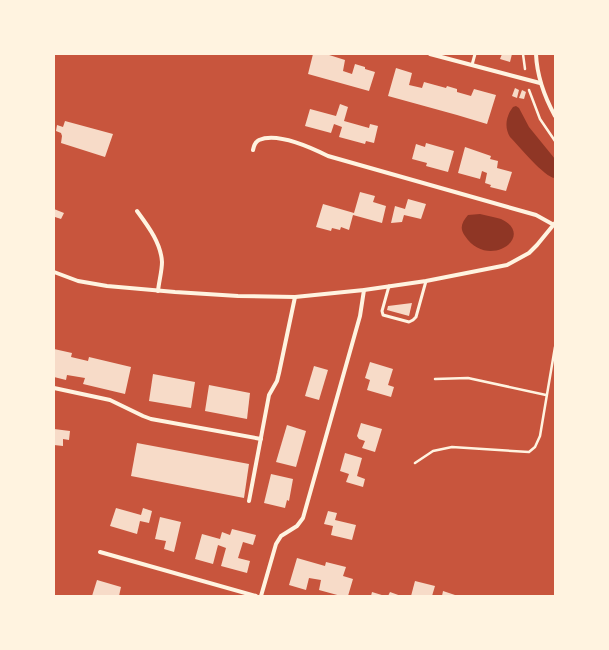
<svg xmlns="http://www.w3.org/2000/svg" width="609" height="650" viewBox="0 0 609 650" font-family="'Asap Condensed',sans-serif">
	<style>
		.water { fill: #8f3625 }
		.building { fill: #f7dbc8 }
		.lines { fill: none; stroke-linecap: round; stroke-linejoin: round }
		.path { stroke: #fff3e0; stroke-width: 2.5 }
		.service { stroke: #fff3e0; stroke-width: 3 }
		.minor { stroke: #fff3e0; stroke-width: 4 }
	</style>
	<rect width="100%" height="100%" fill="#c8553d"/>
	<!-- water -->
	<g class="water">
		<path d="M516,106L519,108L529,127L555,159V178C545,178 518,145 510,137C504,127 506,116 513,107Z"/>
		<path d="M480,214C487,216 495,217 501,219C537,236 488,271 465,236C459,228 462,222 468,215Z"/>
	</g>
	<!-- building -->
	<g class="building">
		<path d="M313,54H326L345,60L343,71L352,74L355,64L365,67V69L375,72L369,91L308,74Z"/>
		<path d="M502,54H512L510,62L500,59Z"/>
		<path d="M396,68L412,73L409,85L422,88L424,82L446,88L447,86L457,89V92L471,96L474,89L496,95L487,124L457,115L388,96Z"/>
		<path d="M515,88L519,90L517,98L512,96Z"/>
		<path d="M522,90L526,92L524,99L519,98Z"/>
		<path d="M340,104L348,107L344,121L369,128L370,124L378,126L374,143L366,141L365,144L339,137L342,127L334,124L331,133L305,126L310,109L336,116Z"/>
		<path d="M65,121L113,134L105,157L61,143L62,136L61,133L56,131L57,125L63,127Z"/>
		<path d="M426,143L454,151L448,172L426,166L427,163L412,159L416,144L425,147Z"/>
		<path d="M465,147L491,156L490,159L498,161L497,168L512,172L506,191L490,187L491,185L485,183L487,173L482,171L480,179L458,173Z"/>
		<path d="M360,192L375,196L373,202L386,206L382,223L353,215L349,230L341,227L340,230L332,228L331,231L316,227L323,204L354,213Z"/>
		<path d="M408,199L426,204L421,219L404,215L402,222L391,223L395,206L405,209Z"/>
		<path d="M54,209L64,213L61,219L55,217L54,220Z"/>
		<path d="M412,303L409,316L387,310L388,306Z"/>
		<path d="M54,349L72,353L71,357L88,361L89,357L131,367L125,394L83,384L85,378L67,375L66,380L54,377Z"/>
		<path d="M370,362L393,369L388,385L394,387L391,397L367,390L370,380L365,378Z"/>
		<path d="M314,366L328,370L319,400L305,396Z"/>
		<path d="M153,374L195,382L191,408L149,401Z"/>
		<path d="M209,385L250,393L247,419L205,411Z"/>
		<path d="M361,423L382,429L375,452L362,448L365,441L359,439L357,436Z"/>
		<path d="M287,425L306,431L296,467L276,462Z"/>
		<path d="M54,429L70,431L69,440L63,439V446L54,445Z"/>
		<path d="M137,443L249,464L244,498L131,476Z"/>
		<path d="M345,453L362,458L357,476L365,479L363,487L346,482L349,474L340,471Z"/>
		<path d="M271,474L293,479L289,501L287,500L285,508L264,503Z"/>
		<path d="M116,508L141,515L143,508L152,511L149,523L140,521L137,534L110,526Z"/>
		<path d="M328,511L337,513L335,520L356,525L352,540L331,535L333,526L324,524Z"/>
		<path d="M160,517L181,522L174,552L164,549L166,541L155,539Z"/>
		<path d="M232,529L256,535L253,545L243,542L238,558L250,561L247,573L221,566L226,548L218,545L213,564L195,559L202,534L220,539L222,532L230,535Z"/>
		<path d="M297,558L325,566L326,562L346,567L343,576L353,579L348,596H341L319,590L321,580L309,578L306,590L289,585Z"/>
		<path d="M97,580L121,587L119,596H92Z"/>
		<path d="M415,581L435,586L432,596H411Z"/>
		<path d="M443,591L458,596H442Z"/>
		<path d="M372,592L385,596H371Z"/>
		<path d="M390,592L401,596H388Z"/>
	</g>
	<g class="lines">
		<!-- path -->
		<g class="path">
			<path d="M523,54L525,69"/>
			<path d="M529,90L540,119L555,141"/>
			<path d="M435,379L468,378L546,395"/>
			<path d="M415,463L433,451L452,447L529,452L535,447L540,436L555,347"/>
		</g>
		<!-- service -->
		<g class="service">
			<path d="M472,65L475,54"/>
			<path d="M389,286L382,311L383,315L409,322L413,320L416,317L426,281"/>
		</g>
		<!-- minor -->
		<g class="minor">
			<path d="M430,54L540,83"/>
			<path d="M536,54C537,77 544,96 555,116"/>
			<path d="M253,150C254,145 255,142 259,140C277,132 312,148 328,156L536,215L554,225"/>
			<path d="M137,211C148,226 161,243 162,262C162,271 159,281 158,291"/>
			<path d="M54,272L78,281L107,286L175,292L238,296L295,297L364,290L426,281L507,265L529,253L537,245L555,223"/>
			<path d="M54,388L110,400L143,416L151,419L261,439"/>
			<path d="M249,501L269,395L277,381L279,373L295,297"/>
			<path d="M100,552L256,596"/>
			<path d="M261,596L276,544L281,536L297,526L303,518L360,316L364,290"/>
		</g>
	</g>
	<!-- border -->
	<rect width="609" height="650" fill="none" stroke="#fff3e0" stroke-width="110"/>
</svg>
